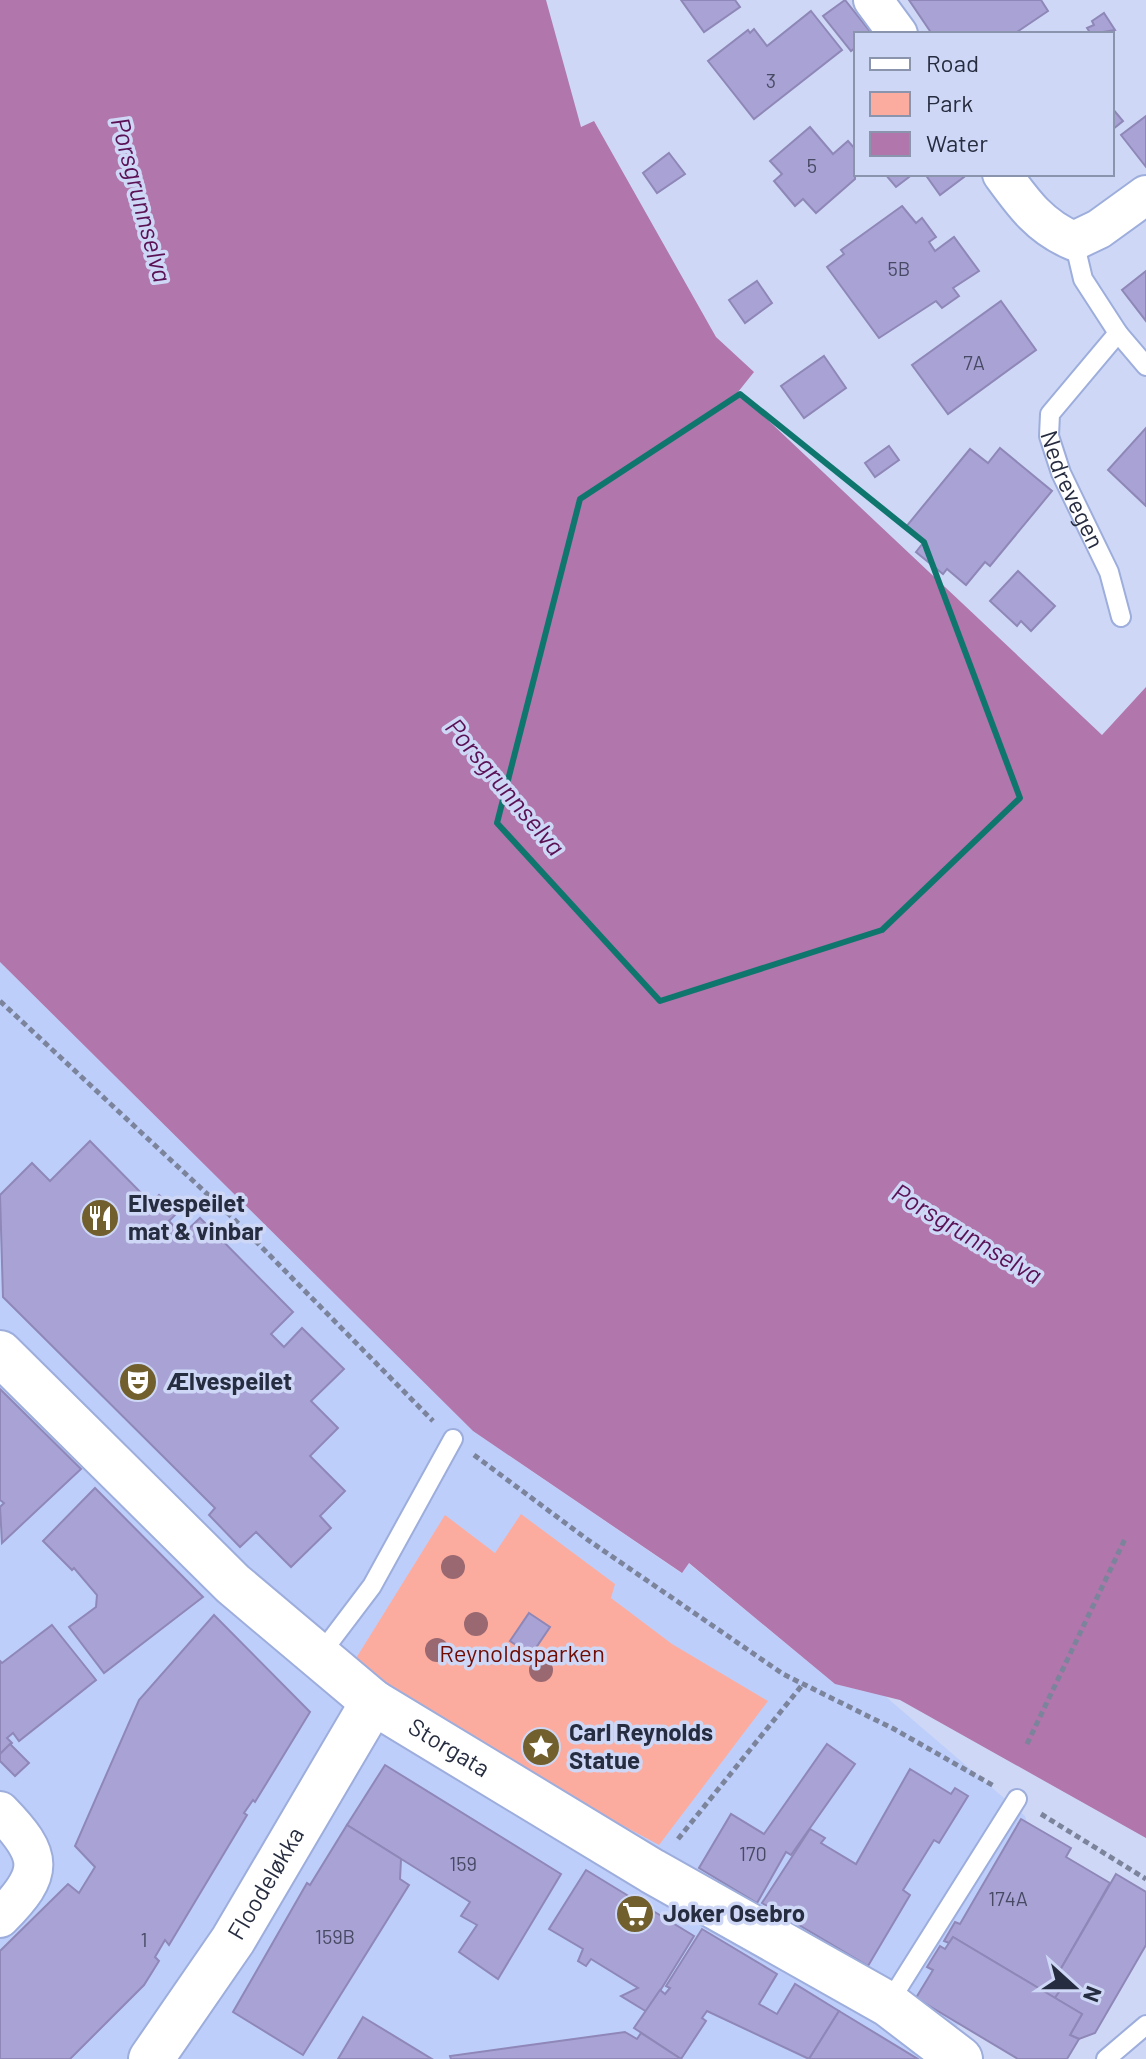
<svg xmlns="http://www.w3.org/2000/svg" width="1146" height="2059" viewBox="0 0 1146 2059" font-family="Barlow,sans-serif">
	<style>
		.built { fill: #becefb }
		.green { fill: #fcac9e }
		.water { fill: #b176ab }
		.building { fill: #a9a3d5; stroke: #8e87b7; stroke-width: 2 }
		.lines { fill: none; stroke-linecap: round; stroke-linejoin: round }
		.service-casing { stroke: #9daddc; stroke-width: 22 }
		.minor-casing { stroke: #9daddc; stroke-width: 42 }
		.tertiary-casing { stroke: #9daddc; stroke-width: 48 }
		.path { stroke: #7c849c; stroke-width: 5; stroke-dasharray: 6 4; stroke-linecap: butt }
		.service { stroke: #fff; stroke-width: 18 }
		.minor { stroke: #fff; stroke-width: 38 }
		.tertiary { stroke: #fff; stroke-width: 44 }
		.tree { fill: #9a6871 }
		.marked { fill: none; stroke: #0f766e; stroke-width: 6; stroke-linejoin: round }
		.labels { text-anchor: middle; stroke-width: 7; stroke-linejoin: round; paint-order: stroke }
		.number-label { font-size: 20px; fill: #484a65 }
		.street-label { font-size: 24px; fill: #272d40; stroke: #ced8f6 }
		.poi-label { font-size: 24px; font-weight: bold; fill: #272d40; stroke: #ced8f6; text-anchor: start }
		.park-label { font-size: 24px; fill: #6f0c04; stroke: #ced8f6 }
		.water-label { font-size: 26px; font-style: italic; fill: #5a1156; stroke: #ced8f6 }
	</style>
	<rect width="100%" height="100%" fill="#ced8f6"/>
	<!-- built -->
	<path class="built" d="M0,962L473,1431L681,1573L688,1563L835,1684L885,1696L1025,1816L1052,1900L1029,1958L922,2059H0Z"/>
	<!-- green -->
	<path class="green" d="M521,1514L615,1584L611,1598L672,1644L768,1701L659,1845L345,1676L445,1515L495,1553Z"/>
	<!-- water -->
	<path class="water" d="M0,0H546L581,127L594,121L716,337L754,372L738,392L1102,735L1146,687V1838L900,1700L835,1684L689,1563L682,1573L473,1431L0,962Z"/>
	<!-- building -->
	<g class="building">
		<path d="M681,0H735L740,7L704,32Z"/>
		<path d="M845,0L872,34H856V47L851,51L823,16Z"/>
		<path d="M909,0H1041L1048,11L1014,34H932Z"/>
		<path d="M811,11L842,50L754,119L708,61L748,30L750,33L754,29L767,46Z"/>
		<path d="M1104,13L1115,30L1091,34L1087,28L1094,25L1092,21Z"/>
		<path d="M1112,108L1123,121L1112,130Z"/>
		<path d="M1146,116V167L1121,135Z"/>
		<path d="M810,127L833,154L848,141L856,150L855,179L816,213L803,199L795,206L774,181L782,174L770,161Z"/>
		<path d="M669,153L685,174L657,193L643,173Z"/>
		<path d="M885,174H913L896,187Z"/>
		<path d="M925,174H968L940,195Z"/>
		<path d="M902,206L916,223L922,218L936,237L929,242L935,251L954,237L979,271L953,288L959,296L942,308L936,301L879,338L827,267L844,254L841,250Z"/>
		<path d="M1146,271V321L1122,290Z"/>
		<path d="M757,281L772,303L745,323L729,300Z"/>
		<path d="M1001,301L1036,350L948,414L912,365Z"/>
		<path d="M824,356L846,388L804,418L781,386Z"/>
		<path d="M1146,428V506L1108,470Z"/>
		<path d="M889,446L899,460L875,477L865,463Z"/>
		<path d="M1000,448L1052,491L990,566L985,562L966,585L947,569L943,574L916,552L923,543L905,528L970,449L988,463Z"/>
		<path d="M1018,571L1055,606L1031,631L1021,621L1017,626L990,601Z"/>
		<path d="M90,1141L151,1203L159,1195L177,1213L169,1221L182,1235L200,1218L293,1312L271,1334L284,1347L302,1328L344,1369L311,1401L338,1428L310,1456L345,1491L320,1516L331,1528L291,1567L256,1532L240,1547L209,1515L215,1508L3,1297L0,1195L32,1163L50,1181Z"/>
		<path d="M0,1389L81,1469L2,1543L0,1507L4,1503L0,1500Z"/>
		<path d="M95,1488L203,1597L104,1673L69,1627L96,1607L97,1595L74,1568L72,1570L43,1541Z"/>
		<path d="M529,1613L550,1627L531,1655L510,1641Z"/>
		<path d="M214,1615L310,1712L255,1802L253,1800L244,1813L247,1815L169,1945L165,1940L155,1957L159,1961L144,1985L70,2059H0V1951L68,1884L79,1893L95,1867L75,1846L139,1700Z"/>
		<path d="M52,1625L96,1680L19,1741L13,1733L7,1738L12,1743L0,1754V1661L2,1663Z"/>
		<path d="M10,1744L29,1763L15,1776L0,1761V1754Z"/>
		<path d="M827,1744L855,1764L791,1855L786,1852L757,1903L699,1868L731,1814L764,1834Z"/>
		<path d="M385,1765L561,1874L498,1979L459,1952L477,1925L461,1916L470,1902L347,1825Z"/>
		<path d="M910,1769L951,1794L955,1788L968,1796L939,1843L934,1840L903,1890L910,1895L868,1966L762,1903L810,1829L825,1838L821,1843L856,1864Z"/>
		<path d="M1021,1819L1071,1848L1066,1857L1110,1883L1052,1984L1061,1989L1055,1998L953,1937L949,1943L944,1941L955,1922L960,1924Z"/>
		<path d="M347,1825L401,1859L400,1879L409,1885L303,2055L233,2012L307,1883L310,1885Z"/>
		<path d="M586,1870L694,1936L647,2012L621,1996L638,1988L591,1959L586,1966L578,1961L583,1949L549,1929Z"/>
		<path d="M1116,1874L1146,1892V1945L1095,2033L1079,2039L1070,2035L1082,2014L1055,1998L1061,1989L1052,1984Z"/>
		<path d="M702,1929L777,1974L759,2004L777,2014L795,1984L839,2011L809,2059L707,2011L702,2018L706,2021L681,2059L634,2028L660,1990L665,1994L670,1988L666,1986Z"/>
		<path d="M953,1937L1082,2014L1070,2035L1079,2039L1067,2059H1018L916,1998L933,1970L927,1967L940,1946L945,1949Z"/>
		<path d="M839,2011L918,2059H809Z"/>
		<path d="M363,2017L432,2059H338Z"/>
		<path d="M625,2032L637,2039L641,2033L681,2059H451L450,2056Z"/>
	</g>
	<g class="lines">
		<defs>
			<g id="service">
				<path d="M1074,241L1083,279L1118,333L1146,366"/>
				<path id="s1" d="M1118,333L1050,414L1049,436L1061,473L1109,572L1121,617"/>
				<path d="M319,1656L372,1586L453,1439"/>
				<path d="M888,2004L1017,1799"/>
				<path d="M1106,2059L1146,2025"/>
			</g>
			<g id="minor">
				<path d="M873,0L898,34"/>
				<path d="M1002,174C1023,203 1040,227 1074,241L1099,229L1146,195"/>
				<path d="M0,1811C44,1856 45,1873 0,1918"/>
			</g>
			<g id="tertiary">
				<path id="s2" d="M0,1353L233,1584L373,1702L652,1871L888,2004L960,2059"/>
				<path id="s3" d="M151,2059L233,1940L373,1702"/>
			</g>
		</defs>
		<!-- service casing -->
		<use href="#service" class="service-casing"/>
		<!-- minor casing -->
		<use href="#minor" class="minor-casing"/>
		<!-- tertiary casing -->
		<use href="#tertiary" class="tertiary-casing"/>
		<!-- path -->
		<g class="path">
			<path d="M0,1001L233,1218L433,1421"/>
			<path d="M474,1455L588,1540L783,1674L894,1729L994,1786"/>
			<path d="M1027,1744L1125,1539"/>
			<path d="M1041,1814L1146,1879"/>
			<path d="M678,1839L803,1684"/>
		</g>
		<!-- service -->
		<use href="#service" class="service"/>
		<!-- minor -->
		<use href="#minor" class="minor"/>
		<!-- tertiary -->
		<use href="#tertiary" class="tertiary"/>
	</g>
	<!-- trees -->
	<g class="tree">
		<circle cx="453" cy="1567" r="12"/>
		<circle cx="476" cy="1624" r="12"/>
		<circle cx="437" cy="1650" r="12"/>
		<circle cx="541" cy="1670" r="12"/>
	</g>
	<!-- marked area -->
	<path class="marked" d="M740,394L924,542L1020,798L882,930L660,1001L497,823L580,499Z"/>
	<!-- icons -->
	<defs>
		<symbol id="restaurant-disc" viewBox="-11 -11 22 22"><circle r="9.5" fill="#715f2d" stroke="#ced8f6"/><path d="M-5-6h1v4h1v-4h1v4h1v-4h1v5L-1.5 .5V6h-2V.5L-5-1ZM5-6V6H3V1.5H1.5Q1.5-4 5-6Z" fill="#fff"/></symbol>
		<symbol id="theatre-disc" viewBox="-11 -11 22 22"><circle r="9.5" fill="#715f2d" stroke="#ced8f6"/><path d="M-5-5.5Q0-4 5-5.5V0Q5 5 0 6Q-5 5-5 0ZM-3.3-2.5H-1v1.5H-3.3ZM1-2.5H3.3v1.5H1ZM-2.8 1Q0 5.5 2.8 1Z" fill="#fff"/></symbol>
		<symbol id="sight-disc" viewBox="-11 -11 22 22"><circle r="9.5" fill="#715f2d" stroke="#ced8f6"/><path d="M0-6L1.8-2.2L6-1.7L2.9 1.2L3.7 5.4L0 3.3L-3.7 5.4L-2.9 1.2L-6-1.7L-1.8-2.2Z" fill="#fff"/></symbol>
		<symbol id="supermarket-disc" viewBox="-11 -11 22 22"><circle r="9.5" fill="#715f2d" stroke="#ced8f6"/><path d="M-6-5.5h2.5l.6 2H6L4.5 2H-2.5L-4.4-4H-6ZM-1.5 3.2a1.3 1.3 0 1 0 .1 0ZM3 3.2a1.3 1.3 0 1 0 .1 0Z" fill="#fff"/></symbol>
	</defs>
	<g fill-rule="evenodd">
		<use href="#restaurant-disc" x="78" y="1196" width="44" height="44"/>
		<use href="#theatre-disc" x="116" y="1360" width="44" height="44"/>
		<use href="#sight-disc" x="519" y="1725" width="44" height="44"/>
		<use href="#supermarket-disc" x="613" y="1892" width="44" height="44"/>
	</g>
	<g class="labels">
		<!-- number labels -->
		<g class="number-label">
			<text x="771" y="88">3</text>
			<text x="812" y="173">5</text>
			<text x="899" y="276">5B</text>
			<text x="974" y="370">7A</text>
			<text x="753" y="1861">170</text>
			<text x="463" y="1871">159</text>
			<text x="1008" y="1906">174A</text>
			<text x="335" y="1944">159B</text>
			<text x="144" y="1947">1</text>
		</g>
		<!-- street labels -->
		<g class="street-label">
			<text dy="8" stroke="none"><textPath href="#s1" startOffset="186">Nedrevegen</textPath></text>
			<text dy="8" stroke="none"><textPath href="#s2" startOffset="600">Storgata</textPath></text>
			<text dy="8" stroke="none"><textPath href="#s3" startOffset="210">Floodeløkka</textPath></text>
		</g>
		<!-- poi labels -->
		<g class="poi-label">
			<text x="128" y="1212">Elvespeilet<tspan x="128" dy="28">mat &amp; vinbar</tspan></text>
			<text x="166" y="1390">Ælvespeilet</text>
			<text x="569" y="1741">Carl Reynolds<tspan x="569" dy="28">Statue</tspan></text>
			<text x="663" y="1922">Joker Osebro</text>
		</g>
		<!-- park labels -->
		<g class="park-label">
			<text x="522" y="1662">Reynoldsparken</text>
		</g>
		<!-- water labels -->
		<g class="water-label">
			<text transform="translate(141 200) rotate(75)" y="9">Porsgrunnselva</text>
			<text transform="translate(505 787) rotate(50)" y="9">Porsgrunnselva</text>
			<text transform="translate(967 1234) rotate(31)" y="9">Porsgrunnselva</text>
		</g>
	</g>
	<!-- legend -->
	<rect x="854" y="32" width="260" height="144" fill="#ced8f6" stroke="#8b94ad" stroke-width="2"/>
	<rect x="870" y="58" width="40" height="12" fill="#ffffff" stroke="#8b94ad" stroke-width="2"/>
	<text x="926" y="72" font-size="24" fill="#272d40">Road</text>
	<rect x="870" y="92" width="40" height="24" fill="#fcac9e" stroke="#8b94ad" stroke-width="2"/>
	<text x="926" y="112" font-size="24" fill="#272d40">Park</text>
	<rect x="870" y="132" width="40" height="24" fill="#b176ab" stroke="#8b94ad" stroke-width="2"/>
	<text x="926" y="152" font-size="24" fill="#272d40">Water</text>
	<!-- north arrow -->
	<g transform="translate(1074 1987) rotate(111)" stroke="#ced8f6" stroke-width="6" paint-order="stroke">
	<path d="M0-6L14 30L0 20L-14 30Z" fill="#272d40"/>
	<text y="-12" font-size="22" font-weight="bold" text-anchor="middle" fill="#272d40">N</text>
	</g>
</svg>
